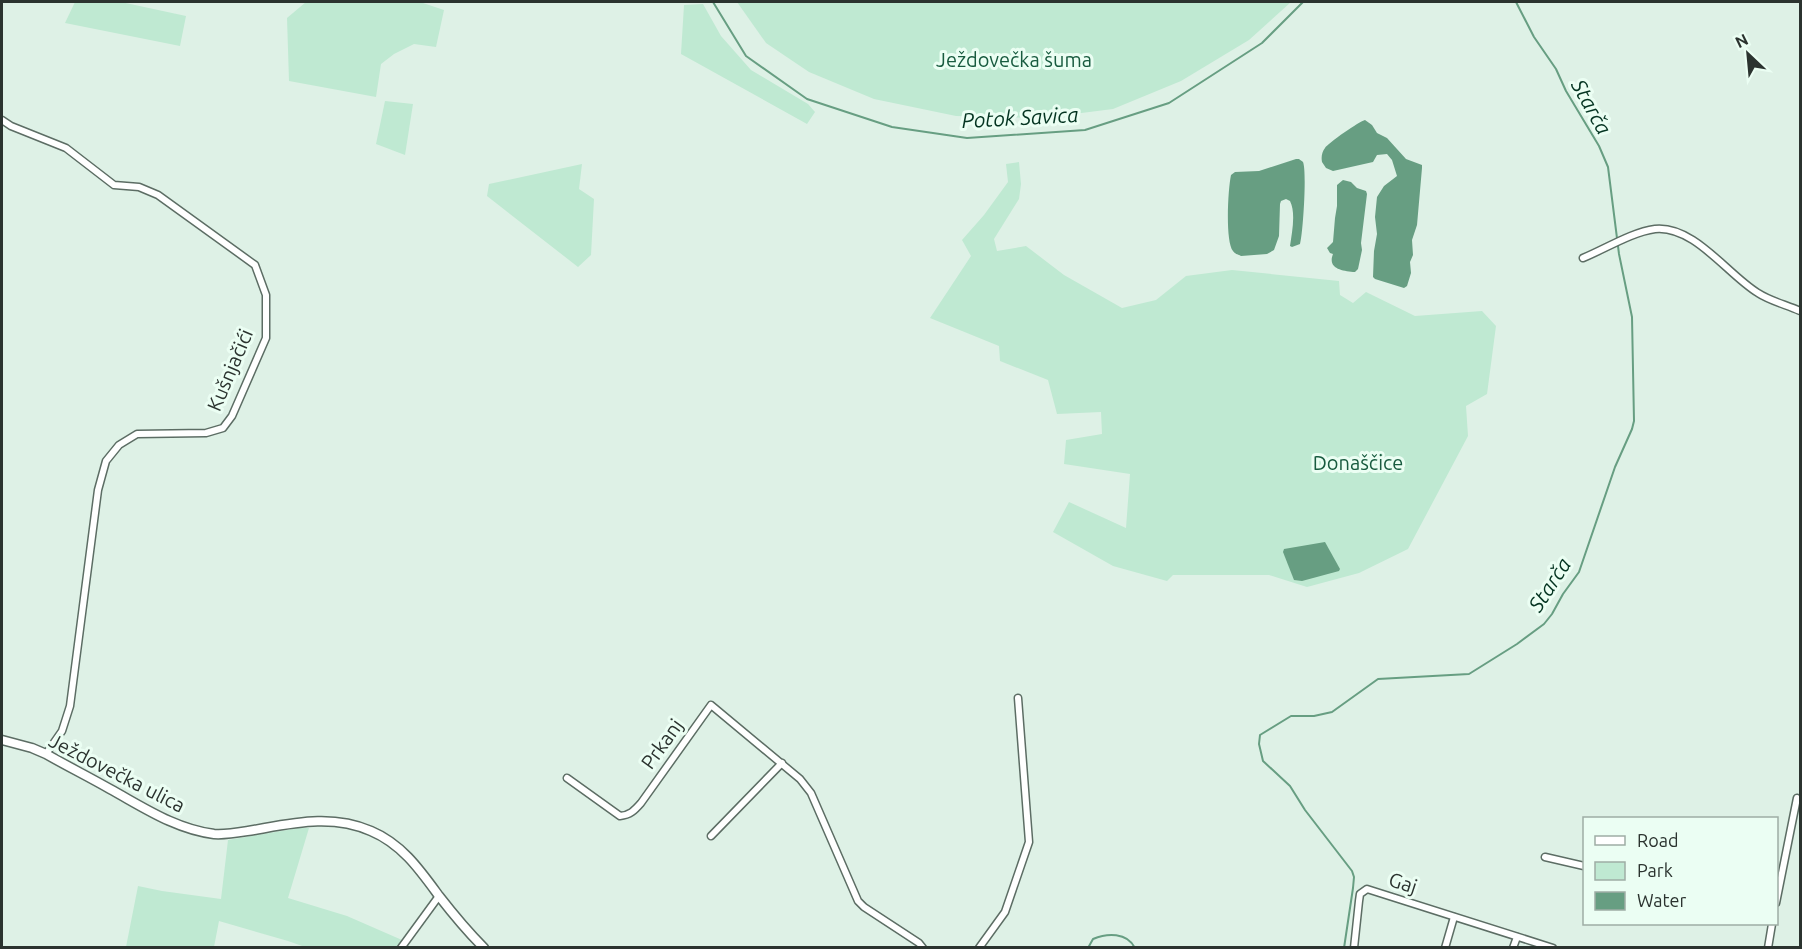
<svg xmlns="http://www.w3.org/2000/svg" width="1802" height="949" viewBox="0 0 1802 949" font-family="Ubuntu,sans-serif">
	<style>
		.green { fill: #bfe9d2 }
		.water { fill: #679e82 }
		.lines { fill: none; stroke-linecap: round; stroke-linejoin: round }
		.stream { stroke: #679e82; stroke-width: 2 }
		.minor-casing { stroke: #5c6d64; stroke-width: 9 }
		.secondary-casing { stroke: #5c6d64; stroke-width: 11 }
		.minor { stroke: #fff; stroke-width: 6 }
		.secondary { stroke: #fff; stroke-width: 8 }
		.labels { text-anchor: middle; stroke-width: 6; stroke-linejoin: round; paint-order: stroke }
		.park-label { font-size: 20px; fill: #185b3f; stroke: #ebfef3 }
		.street-label { font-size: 20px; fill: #2b332f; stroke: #ebfef3 }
		.water-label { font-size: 21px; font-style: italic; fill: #043421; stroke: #ebfef3 }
	</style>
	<rect width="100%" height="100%" fill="#def1e6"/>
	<!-- green -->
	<g class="green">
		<path d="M75,2H121L186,16L180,46L65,23Z"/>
		<path d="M306,2H420L444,10L436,47L414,44L394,54L381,64L376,97L289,81L287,18Z"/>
		<path d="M737,2H1291L1249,40L1181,81L1113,109L1042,118L956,116L874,99L809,72L766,43Z"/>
		<path d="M703,4L721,36L751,70L808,104L815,112L807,124L681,54L684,5Z"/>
		<path d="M385,101L413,104L405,155L376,144Z"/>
		<path d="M1019,162L1021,184L1019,199L994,239L997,251L1026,246L1064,275L1122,308L1156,300L1186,276L1232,270L1339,281L1340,295L1353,303L1366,292L1415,316L1482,311L1496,326L1487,394L1466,406L1468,436L1408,549L1359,573L1307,587L1269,575H1173L1167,581L1113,566L1053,532L1069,502L1126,528L1130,474L1064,464L1066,440L1102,434L1101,412L1057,414L1048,380L1000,361L999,346L930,318L971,256L962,240L984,215L1008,182L1006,164Z"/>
		<path d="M582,164L579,189L594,199L591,255L578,267L487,196L489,184Z"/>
		<path d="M299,828H309L288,898L347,916L402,940L396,947H305L288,941L219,921L214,947H126L138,886L162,891L221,899L228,840Z"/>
	</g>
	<!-- water -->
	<g class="water">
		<path d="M1365,120L1372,125L1377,133L1387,138L1406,159L1422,165V168L1417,225L1412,240L1413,255L1410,262L1411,273L1407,286L1404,288L1375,279L1373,277L1374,251L1377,234L1375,217L1377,197L1384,186L1397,176L1392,160L1387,154L1377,155L1373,162L1333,171L1326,168L1322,162C1321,157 1322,152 1325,148C1328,143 1360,121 1365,120Z"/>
		<path d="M1296,159H1299C1300,160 1302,161 1303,162C1307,171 1303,233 1300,244L1292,247L1290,246C1292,232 1296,213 1290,201L1286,199L1281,201L1280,204L1279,236L1274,250L1267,254L1241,256C1237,254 1235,254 1233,251C1225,241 1228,189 1231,175L1235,172L1259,171Z"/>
		<path d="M1343,180L1351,182L1357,188L1366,191L1367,194L1361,243L1362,250L1358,269L1355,272C1343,271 1327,269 1333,254L1330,253L1327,248L1333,242L1335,218L1337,206V185Z"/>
		<path d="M1325,542L1340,569L1339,571L1302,581L1294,580L1283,552L1284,549Z"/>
	</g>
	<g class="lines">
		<!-- stream -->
		<g class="stream">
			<path d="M713,2L746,56L807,99L892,127L967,138L1085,130L1169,103L1262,43L1303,2"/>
			<path d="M1088,948L1093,939C1107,933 1127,932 1135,948"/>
			<path d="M1344,948L1353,888L1354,877L1352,871L1305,810L1290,786L1263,761L1259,744L1260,735L1291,716H1314L1332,712L1378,679L1469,674L1517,644L1544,624L1552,614L1563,594L1579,572L1615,467L1632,429L1634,421L1632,317L1619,254L1608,167L1599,146L1566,91L1556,69L1534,37L1516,2"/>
		</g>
		<defs>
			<g id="minor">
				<path d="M2,120L11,126L66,148L114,185L139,187L158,195L255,265L266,295V338L232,416L223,428L206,433L137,434L119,445L106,461L98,490L70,706L62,731L46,754"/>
				<path d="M1583,258C1605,249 1632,232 1655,229C1694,225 1728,275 1758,293C1770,301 1787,305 1800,311"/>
				<path d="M567,778L620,816C630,815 634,811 641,803L711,705L800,779L811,793L858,901L864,907L919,943L923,948"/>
				<path d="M711,836L782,763"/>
				<path d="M1545,857L1584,866"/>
				<path d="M1776,903L1797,798"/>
				<path d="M401,948L439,896"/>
				<path d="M979,948L1005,912L1029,842L1018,698"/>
				<path d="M1354,948L1359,901L1360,894L1367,889L1553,948"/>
				<path d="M1445,948L1454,917"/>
				<path d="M1513,948L1517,937"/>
				<path d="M1768,948L1772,924"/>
			</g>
			<path id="secondary" d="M2,740L32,748L46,754C67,766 89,777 110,789C143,807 175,829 214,834C227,835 241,832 254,830C294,823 332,814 371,831C402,844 420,870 439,896C453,914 468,932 484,948"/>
		</defs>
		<!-- minor casing -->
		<use href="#minor" class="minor-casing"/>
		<!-- secondary casing -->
		<use href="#secondary" class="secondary-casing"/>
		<!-- minor -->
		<use href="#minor" class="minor"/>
		<!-- secondary -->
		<use href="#secondary" class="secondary"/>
	</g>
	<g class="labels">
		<!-- park labels -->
		<g class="park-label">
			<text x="1014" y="67">Ježdovečka šuma</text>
			<text x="1358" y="470">Donaščice</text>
		</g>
		<!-- street labels -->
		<g class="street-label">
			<text transform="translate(230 370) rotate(-67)" y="7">Kušnjačići</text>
			<text transform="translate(662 744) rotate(-54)" y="7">Prkanj</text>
			<text transform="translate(117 773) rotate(27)" y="7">Ježdovečka ulica</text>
			<text transform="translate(1403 883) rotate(18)" y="7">Gaj</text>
		</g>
		<!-- water labels -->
		<g class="water-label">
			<text transform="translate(1591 107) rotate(61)" y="7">Starča</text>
			<text transform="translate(1020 118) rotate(-3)" y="7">Potok Savica</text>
			<text transform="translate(1550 585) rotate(-57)" y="7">Starča</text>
		</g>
	</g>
	<!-- border -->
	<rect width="1802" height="949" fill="none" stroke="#2b332f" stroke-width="6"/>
	<!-- legend -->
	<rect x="1583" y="817" width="195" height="108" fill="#ebfef3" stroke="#9eada5" stroke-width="1.5"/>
	<rect x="1595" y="836" width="30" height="9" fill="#ffffff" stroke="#9eada5" stroke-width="1.5"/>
	<text x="1637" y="847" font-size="18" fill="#2b332f">Road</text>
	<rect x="1595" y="862" width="30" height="18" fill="#bfe9d2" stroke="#9eada5" stroke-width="1.5"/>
	<text x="1637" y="877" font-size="18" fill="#2b332f">Park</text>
	<rect x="1595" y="892" width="30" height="18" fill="#679e82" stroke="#9eada5" stroke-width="1.5"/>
	<text x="1637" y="907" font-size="18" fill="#2b332f">Water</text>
	<!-- north arrow -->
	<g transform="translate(1748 54) rotate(334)" stroke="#ebfef3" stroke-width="4.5" paint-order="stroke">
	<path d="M0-4.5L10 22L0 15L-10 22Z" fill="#2b332f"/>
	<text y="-9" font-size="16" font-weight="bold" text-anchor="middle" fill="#2b332f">N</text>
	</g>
</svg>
